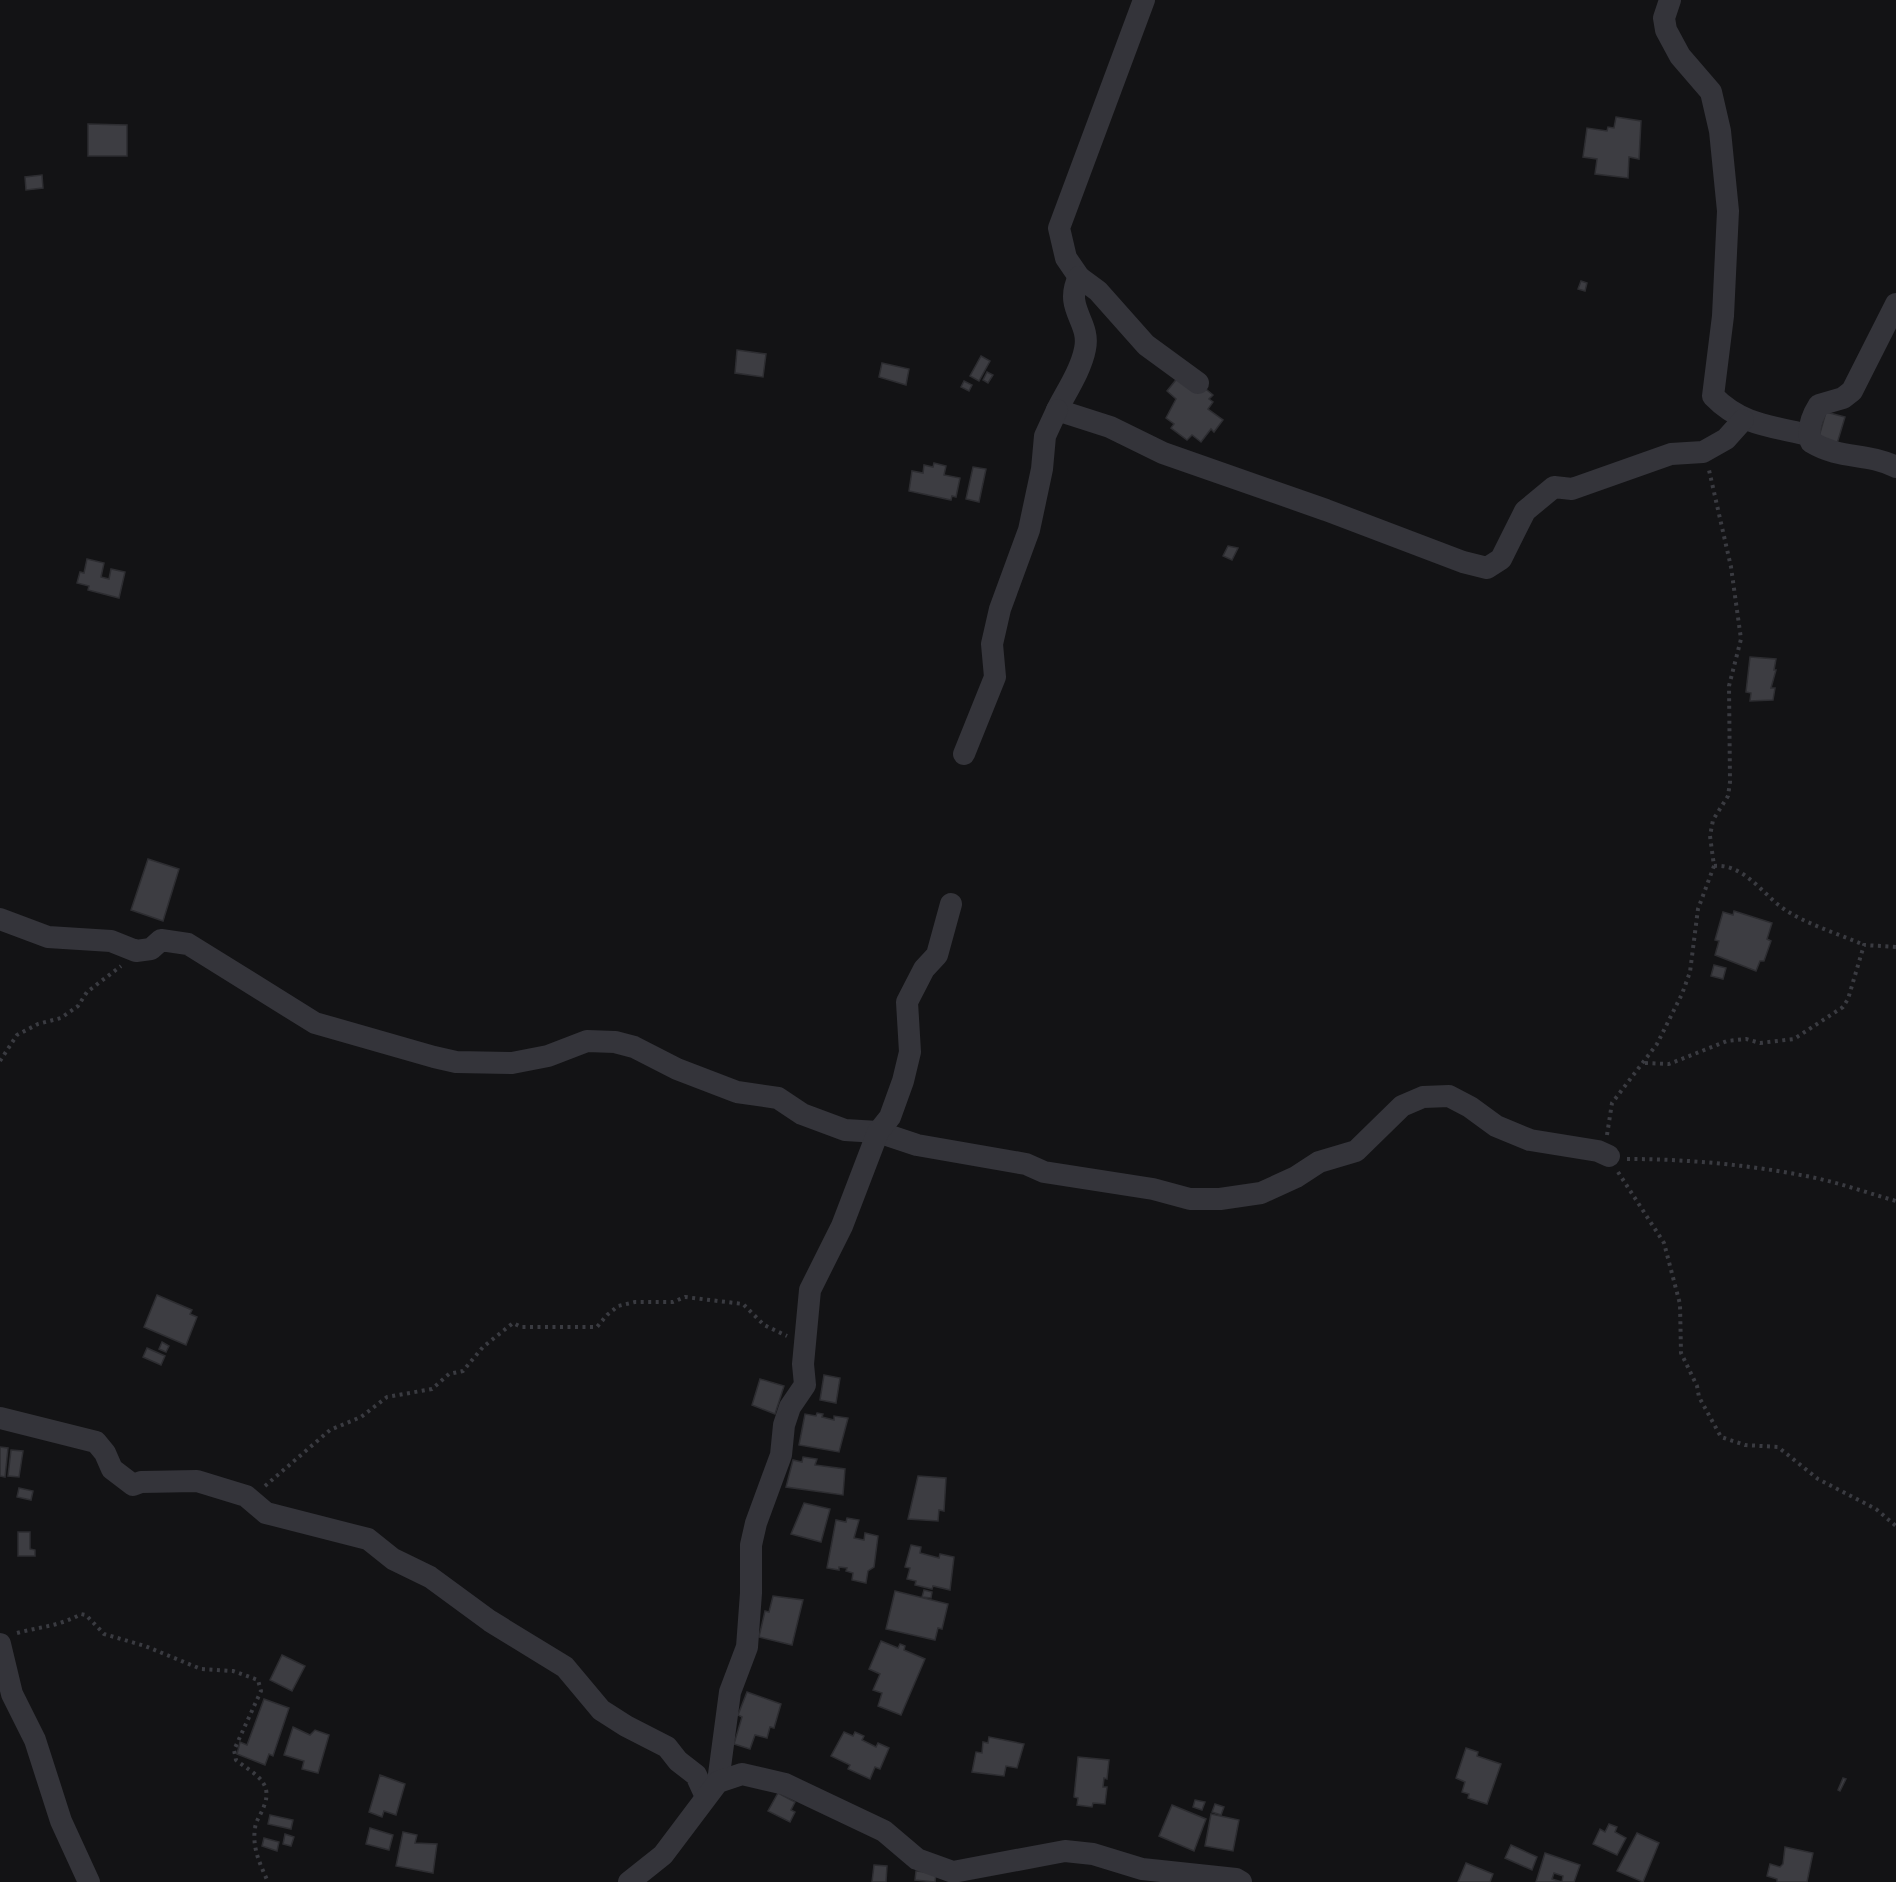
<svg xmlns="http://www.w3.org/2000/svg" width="1896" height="1882" viewBox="0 0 1896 1882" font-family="Commissioner,sans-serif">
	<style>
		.building { fill: #3d3d42; stroke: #2d2d31; stroke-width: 1.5; fill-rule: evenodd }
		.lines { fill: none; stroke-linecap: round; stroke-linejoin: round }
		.path { stroke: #3a3b41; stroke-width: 4; stroke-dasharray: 3 4.5; stroke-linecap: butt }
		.minor { stroke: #34343a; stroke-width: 22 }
	</style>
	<rect width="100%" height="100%" fill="#131315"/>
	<!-- building -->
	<g class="building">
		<path d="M1616,117L1641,121L1639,159L1629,157L1628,178L1595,174L1597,159L1583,157L1587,128L1607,131L1608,127L1614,128Z"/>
		<path d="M88,124L127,125V156H88Z"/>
		<path d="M42,175L43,188L26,190L25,177Z"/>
		<path d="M1581,281L1587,283L1585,291L1578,289Z"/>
		<path d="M737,350L766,354L763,377L735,373Z"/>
		<path d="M981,356L990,361L979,381L970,376Z"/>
		<path d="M882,363L909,369L906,385L879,377Z"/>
		<path d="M987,372L993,375L988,383L983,380Z"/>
		<path d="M1179,376L1202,386L1213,395L1209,399L1213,402L1208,409L1223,420L1214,432L1211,429L1201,442L1192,435L1187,440L1171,428L1174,424L1166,418L1176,399L1167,391Z"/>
		<path d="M964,381L972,385L969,391L961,387Z"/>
		<path d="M1826,412L1845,417L1836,447L1818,440Z"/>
		<path d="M934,463L946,466L944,475L960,478L956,497L952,496L951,500L909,491L912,471L923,473L924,465L933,467Z"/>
		<path d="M973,467L986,469L979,502L966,499Z"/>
		<path d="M1228,546L1238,548L1232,560L1223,556Z"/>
		<path d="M87,559L104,563L101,577L109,579L111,569L125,572L119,598L88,590L89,586L77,583L80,572L84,573Z"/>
		<path d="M1750,657L1776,659L1774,670H1776L1771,688H1775L1773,700L1750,701L1751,693L1746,692Z"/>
		<path d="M148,859L179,869L163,921L131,910Z"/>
		<path d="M1734,911L1772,923L1767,939L1771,941L1764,961H1760L1756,971L1715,955L1719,941L1715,940L1723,912L1733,915Z"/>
		<path d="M1714,965L1726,968L1723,979L1711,976Z"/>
		<path d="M157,1295L192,1310L190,1314L197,1317L186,1345L144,1327Z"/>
		<path d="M162,1342L169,1346L166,1352L159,1349Z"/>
		<path d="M147,1348L165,1356L161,1365L143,1357Z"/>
		<path d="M824,1375L840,1378L836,1403L820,1400Z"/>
		<path d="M760,1379L784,1386L775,1414L752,1405Z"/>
		<path d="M817,1413L823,1414L822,1417L834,1420V1416L848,1418L839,1452L799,1445L805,1414L816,1416Z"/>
		<path d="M0,1447L8,1448L5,1477L0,1476Z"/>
		<path d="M11,1450L23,1451L19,1477L8,1476Z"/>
		<path d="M803,1457L817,1459L815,1465L845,1469L843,1495L786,1487L793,1460L802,1462Z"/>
		<path d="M918,1476L946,1478L944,1511L939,1510L938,1521L908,1519Z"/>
		<path d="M19,1488L33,1491L31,1500L17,1497Z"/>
		<path d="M804,1503L830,1509L821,1542L791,1534Z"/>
		<path d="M847,1518L859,1520L854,1538L864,1540L865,1533L878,1536L874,1567L868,1571L866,1583L852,1580L853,1573L846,1571L847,1568L839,1567V1570L827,1568L836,1520L846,1522Z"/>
		<path d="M18,1532H30V1549L35,1550V1556H18Z"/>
		<path d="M911,1545L921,1547L920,1553L939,1558L940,1554L954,1557L950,1590L933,1586L932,1589L915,1585L916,1581L907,1579L910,1568L905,1567Z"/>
		<path d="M924,1590L932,1592L931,1598L922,1597Z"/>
		<path d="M895,1591L948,1604L942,1629L938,1628L935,1640L886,1629Z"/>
		<path d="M773,1596L803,1600L792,1645L759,1637L765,1611L769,1612Z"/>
		<path d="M881,1641L898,1648L900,1644L905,1646L904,1650L925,1659L901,1715L878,1706L882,1693L873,1690L880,1674L869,1669Z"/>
		<path d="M282,1655L305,1666L292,1691L270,1680Z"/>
		<path d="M747,1692L781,1704L774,1728L770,1727L767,1738L755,1735L750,1749L734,1744L742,1717L738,1715Z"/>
		<path d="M264,1699L289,1708L273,1756L269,1754L265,1765L237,1754L240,1742L247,1745Z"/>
		<path d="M293,1727L310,1735L315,1730L329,1735L318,1773L302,1769L304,1761L284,1755Z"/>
		<path d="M844,1732L853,1736L855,1732L864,1736L862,1740L876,1747L878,1743L889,1748L880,1769L875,1767L870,1779L848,1769L850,1765L831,1756Z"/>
		<path d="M989,1737L1024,1744L1017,1768L1006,1766L1004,1776L972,1772L976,1752L982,1753L983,1742L988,1743Z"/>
		<path d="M1466,1748L1478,1752L1477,1756L1501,1764L1487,1804L1468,1798L1469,1794L1462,1792L1465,1782L1456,1778Z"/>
		<path d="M1078,1757L1109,1760L1107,1779L1104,1778L1103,1787H1107L1105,1804L1093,1803L1092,1807L1077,1805L1078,1798L1074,1797Z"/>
		<path d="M380,1775L405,1784L396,1815L384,1811L382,1817L369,1812Z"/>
		<path d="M1843,1778L1846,1779L1840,1791L1838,1790Z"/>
		<path d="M778,1793L795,1802L791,1810L795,1812L790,1822L768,1811Z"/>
		<path d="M1195,1800L1205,1802L1202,1810L1193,1807Z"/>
		<path d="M1215,1804L1224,1807L1221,1815L1212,1812Z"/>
		<path d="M1172,1805L1206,1819L1194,1851L1159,1836Z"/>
		<path d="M1211,1814L1239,1820L1233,1851L1205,1846Z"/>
		<path d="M270,1815L293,1820L291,1829L268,1824Z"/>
		<path d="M1609,1824L1617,1827L1615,1832L1626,1838L1617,1855L1593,1844L1600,1829L1605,1832Z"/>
		<path d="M370,1828L393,1835L389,1850L366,1844Z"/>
		<path d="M403,1832L417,1835L415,1843L437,1844L433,1873L396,1866Z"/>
		<path d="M1637,1833L1659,1843L1643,1882L1617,1871Z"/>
		<path d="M285,1834L294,1837L291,1846L283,1844Z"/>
		<path d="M264,1838L279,1842L277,1851L262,1846Z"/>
		<path d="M1511,1845L1537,1857L1532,1870L1505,1858Z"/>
		<path d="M1785,1847L1813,1853L1807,1882H1777V1879L1767,1876L1770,1864L1780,1867L1783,1864Z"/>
		<path d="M1545,1853L1580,1865L1574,1882H1536ZM1554,1873L1563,1876L1562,1882L1552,1879Z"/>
		<path d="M1466,1863L1493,1874L1490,1882H1458Z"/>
		<path d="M874,1865L887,1866L886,1882H872Z"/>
		<path d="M916,1871L936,1873L935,1882L915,1880Z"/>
	</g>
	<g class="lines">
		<!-- path -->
		<g class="path">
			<path d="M1714,866C1745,863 1764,897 1787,911C1811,926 1839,934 1864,945"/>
			<path d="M0,1061L17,1035L38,1024L61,1018L78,1006L87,992L121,966"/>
			<path d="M1645,1063L1669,1064L1727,1041L1746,1039L1760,1043L1794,1039L1843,1007L1848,999L1864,945L1896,947"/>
			<path d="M1607,1135L1612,1103L1657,1044L1682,994L1690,972L1698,909L1714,866L1710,836L1713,820L1728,796L1730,782L1729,686L1741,639L1731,567L1709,470"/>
			<path d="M1627,1159C1688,1159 1751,1165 1811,1177C1840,1183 1868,1193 1896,1201"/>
			<path d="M1618,1172L1664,1243L1680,1304L1681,1353L1697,1386L1699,1397L1721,1437L1745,1445L1778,1447L1818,1479L1876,1509L1896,1526"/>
			<path d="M265,1486L330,1430L361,1417L387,1397L432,1389L449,1374L463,1371L483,1347L513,1323L521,1327H597L607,1315L618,1306L635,1302H673L685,1297L743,1304L764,1325L787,1336"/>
			<path d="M17,1633C39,1627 60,1626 81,1614L86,1615L104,1634L145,1646L201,1669L233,1671L258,1680L261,1691L234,1750L236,1760C252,1773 274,1781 264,1806C262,1813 256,1820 255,1828C252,1848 260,1864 268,1882"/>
		</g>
		<!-- minor -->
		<g class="minor">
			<path d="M1670,0L1664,18L1666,30L1680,56L1711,92L1720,131L1728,211L1723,316L1713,396C1741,425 1771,426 1809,435"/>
			<path d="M1079,277L1066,258L1059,228L1144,0"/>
			<path d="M1896,304L1852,391L1843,398L1819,405C1812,416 1807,429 1811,442C1841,460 1866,452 1896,467"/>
			<path d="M1198,383L1146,345L1098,291L1079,277C1063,309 1091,321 1085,349C1081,370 1066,392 1057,410L1110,427L1163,453L1326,510L1463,562L1487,568L1501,559L1525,511L1554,487L1572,489L1671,454L1703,452L1726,439L1743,420"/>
			<path d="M964,754L995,677L992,644L1000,609L1029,530L1042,469L1045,436L1057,410"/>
			<path d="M0,919L48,937L111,941L136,951L151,949L161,940L188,944L315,1023L434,1057L456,1062L512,1063L548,1056L587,1041L615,1042L634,1047L677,1069L737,1092L778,1098L802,1114L845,1130L878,1132L917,1145L1026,1164L1044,1172L1153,1189L1190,1199H1220L1261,1193L1296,1177L1319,1162L1356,1151L1402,1106L1423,1097L1449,1096L1470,1107L1496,1126L1530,1140L1598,1151L1609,1156"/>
			<path d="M0,1418L96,1442L105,1453L112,1469L133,1485L141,1482L197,1481L246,1496L266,1513L368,1539L393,1559L430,1577L490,1621L565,1667L601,1710L626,1726L667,1747L678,1761L696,1775L706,1797"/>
			<path d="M0,1644L12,1694L35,1740L61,1821L89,1882"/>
			<path d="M718,1782L730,1692L747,1647L751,1593V1545L756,1523L781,1455L784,1425L790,1407L805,1385L803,1364L810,1290L842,1226L878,1132L890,1117L903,1081L910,1052L907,1002L924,969L937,955L951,904"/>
			<path d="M629,1882L663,1855L718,1782L742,1774L785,1784L884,1831L917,1859L953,1872L1065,1851L1093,1854L1142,1869L1236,1879L1241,1882"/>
		</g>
	</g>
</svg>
